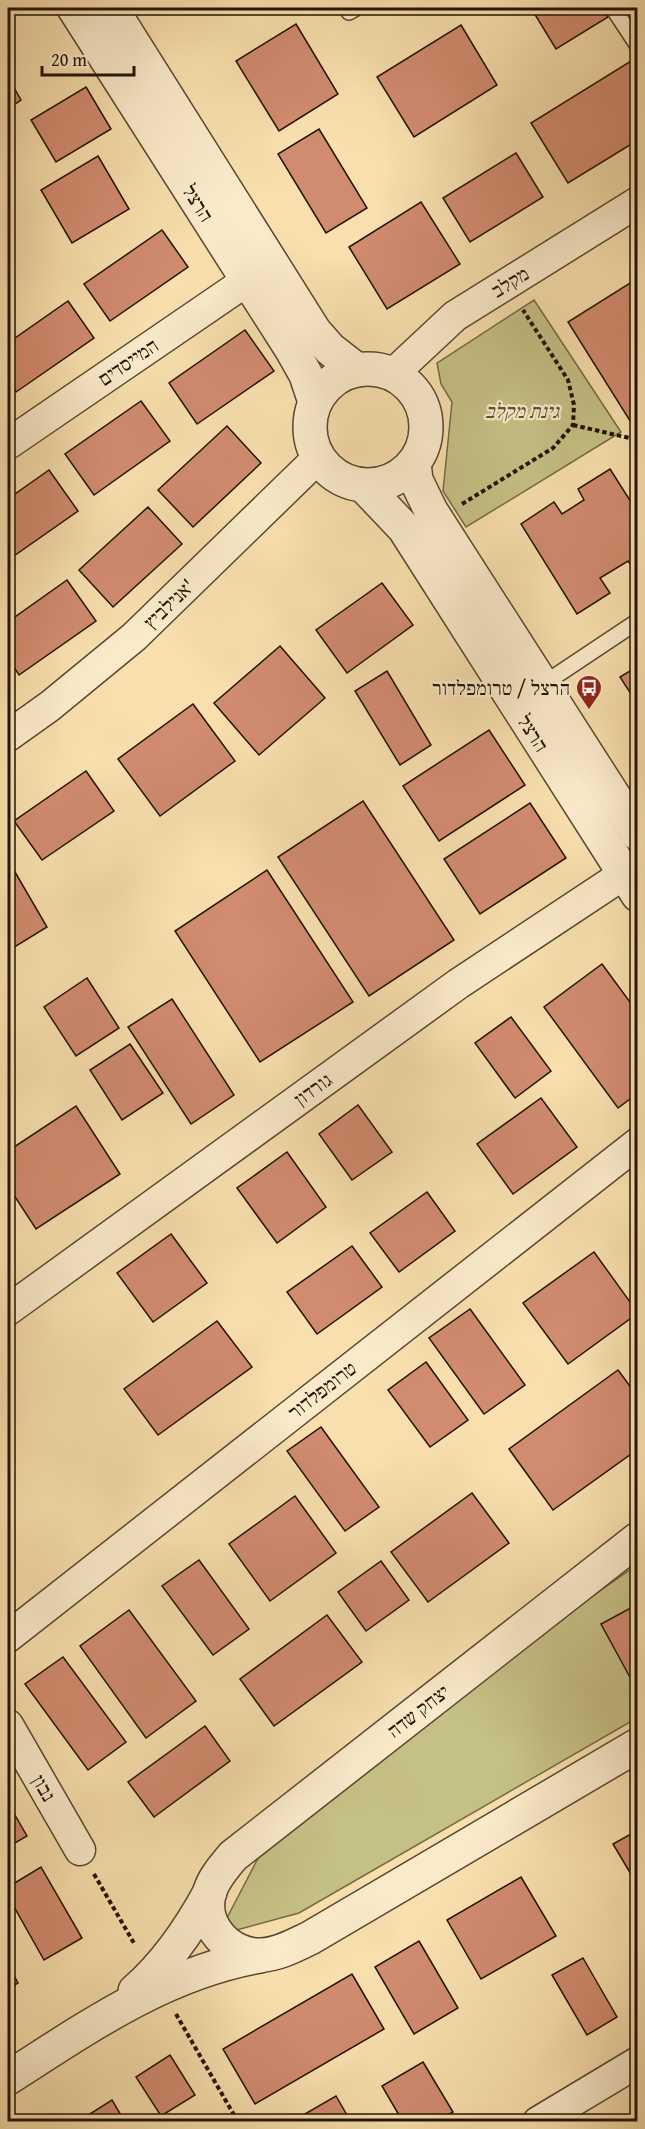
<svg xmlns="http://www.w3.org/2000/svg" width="645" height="2129" viewBox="0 0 645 2129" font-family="'Gentium Book Plus','Frank Ruhl Libre',serif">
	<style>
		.green { fill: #c5c085; stroke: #746a46; stroke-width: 1.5 }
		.building { fill: #d18b6f; stroke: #221406; stroke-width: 1.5 }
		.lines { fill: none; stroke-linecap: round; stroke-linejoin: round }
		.service-casing { stroke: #584730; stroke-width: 18 }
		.minor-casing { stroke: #584730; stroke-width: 33 }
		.tertiary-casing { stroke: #584730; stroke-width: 36 }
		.path { stroke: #221406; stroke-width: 4; stroke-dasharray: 4.5 3; stroke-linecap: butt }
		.service { stroke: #faeaca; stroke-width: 15 }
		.minor { stroke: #faeaca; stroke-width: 30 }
		.tertiary { stroke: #faeaca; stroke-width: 33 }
		.labels { text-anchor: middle; stroke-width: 4.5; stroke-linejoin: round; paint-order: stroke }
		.street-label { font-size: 20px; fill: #221406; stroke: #faeaca }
		.park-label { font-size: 20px; font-style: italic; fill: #5b5032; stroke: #faeaca }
		.poi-label { font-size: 20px; fill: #221406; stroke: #faeaca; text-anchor: end }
	</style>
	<rect width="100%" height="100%" fill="#f8dfad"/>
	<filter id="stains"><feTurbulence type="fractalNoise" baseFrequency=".00333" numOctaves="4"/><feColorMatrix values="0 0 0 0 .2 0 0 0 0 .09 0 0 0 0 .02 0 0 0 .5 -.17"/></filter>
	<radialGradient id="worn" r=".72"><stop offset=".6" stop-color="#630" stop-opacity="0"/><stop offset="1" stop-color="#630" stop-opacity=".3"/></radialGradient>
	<!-- green -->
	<g class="green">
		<path d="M534,300L621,432L466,527L443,491L452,402L441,384L437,363Z"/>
		<path d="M637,1565V1718L299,1913L218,1935L267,1841L518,1648Z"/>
	</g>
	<!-- building -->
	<g class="building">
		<path d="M531,8H602L608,17L556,49Z"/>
		<path d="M296,24L338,94L279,131L236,61Z"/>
		<path d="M461,25L497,85L414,137L377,77Z"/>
		<path d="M631,61L638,72V140L568,183L531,123Z"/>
		<path d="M8,77L21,100L8,109Z"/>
		<path d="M86,87L111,129L56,162L31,120Z"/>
		<path d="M319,129L367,208L326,233L278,154Z"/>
		<path d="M516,153L543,197L470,242L443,198Z"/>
		<path d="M98,156L129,209L72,243L41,190Z"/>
		<path d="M421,202L460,264L387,309L349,247Z"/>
		<path d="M162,230L188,267L110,321L84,284Z"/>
		<path d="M638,278V420L632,424L568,322Z"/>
		<path d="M68,301L94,338L16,392L8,379V343Z"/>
		<path d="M245,330L274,371L197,424L169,383Z"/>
		<path d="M141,401L170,441L94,495L65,454Z"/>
		<path d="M227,426L261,463L193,527L158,490Z"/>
		<path d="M610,469L638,513V574L628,561L600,578L610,593L577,614L521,524L554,502L562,514L584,500L578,489Z"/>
		<path d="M49,470L78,511L8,560V499Z"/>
		<path d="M148,507L182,544L113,607L79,570Z"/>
		<path d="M67,580L96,621L19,675L8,658V622Z"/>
		<path d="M382,583L413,625L347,673L316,630Z"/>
		<path d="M280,646L325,698L259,755L214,703Z"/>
		<path d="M638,666V705L620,677Z"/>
		<path d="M387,671L431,745L400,765L355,691Z"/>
		<path d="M193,704L235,761L160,816L118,759Z"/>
		<path d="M489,730L525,785L439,841L403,786Z"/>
		<path d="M86,771L114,811L42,860L14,821Z"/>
		<path d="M363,801L454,940L369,996L278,857Z"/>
		<path d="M530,803L566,858L480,914L444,859Z"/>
		<path d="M8,860L47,927L8,951Z"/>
		<path d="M267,870L353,1002L260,1062L175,931Z"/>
		<path d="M602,964L638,1013V1093L618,1108L544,1007Z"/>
		<path d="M87,978L119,1028L76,1056L44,1007Z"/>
		<path d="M172,999L234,1095L191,1124L128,1027Z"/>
		<path d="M511,1017L551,1071L515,1098L475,1043Z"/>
		<path d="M130,1044L163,1093L122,1120L90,1070Z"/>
		<path d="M541,1098L577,1147L513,1194L477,1144Z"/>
		<path d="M358,1105L392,1152L352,1180L319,1134Z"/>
		<path d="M76,1106L120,1174L36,1229L8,1186V1151Z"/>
		<path d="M287,1152L326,1207L277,1243L237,1188Z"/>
		<path d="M427,1192L455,1231L399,1272L370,1233Z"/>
		<path d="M171,1234L207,1283L153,1322L117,1273Z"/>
		<path d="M352,1246L382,1287L317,1334L287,1292Z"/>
		<path d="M594,1252L638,1313L568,1364L523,1303Z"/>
		<path d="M470,1309L525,1385L484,1414L429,1338Z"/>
		<path d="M217,1321L252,1367L158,1435L124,1389Z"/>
		<path d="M426,1362L468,1420L430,1447L388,1390Z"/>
		<path d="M618,1370L638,1397V1449L553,1510L509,1449Z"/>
		<path d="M321,1427L379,1507L345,1531L287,1451Z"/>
		<path d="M472,1493L509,1543L428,1602L391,1552Z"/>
		<path d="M295,1496L336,1553L270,1601L229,1544Z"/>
		<path d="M199,1560L249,1629L213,1655L162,1586Z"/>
		<path d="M381,1561L409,1600L366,1631L338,1592Z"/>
		<path d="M638,1604V1692L601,1624Z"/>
		<path d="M129,1610L196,1701L146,1738L80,1646Z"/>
		<path d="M327,1615L362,1662L274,1726L240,1679Z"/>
		<path d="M63,1657L126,1742L88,1770L25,1684Z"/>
		<path d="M205,1726L230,1761L154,1817L128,1782Z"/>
		<path d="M8,1803L27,1836L8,1847Z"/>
		<path d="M638,1830V1886L613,1844Z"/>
		<path d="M41,1867L82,1938L44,1960L8,1896V1887Z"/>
		<path d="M521,1877L556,1936L481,1979L447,1920Z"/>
		<path d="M419,1941L458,2008L414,2034L375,1967Z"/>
		<path d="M583,1958L617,2017L587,2035L552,1975Z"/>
		<path d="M8,1964L18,1983L8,1989Z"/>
		<path d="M352,1974L384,2029L255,2104L223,2049Z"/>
		<path d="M170,2055L195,2095L161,2116L136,2077Z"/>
		<path d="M423,2062L453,2112L436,2122H403L382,2086Z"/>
		<path d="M336,2096L351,2122H291Z"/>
		<path d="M112,2100L125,2122H77Z"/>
		<path d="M580,2115L584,2122H570Z"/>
	</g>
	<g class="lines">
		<defs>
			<g id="service">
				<path d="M613,8L638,46"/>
				<path d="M349,12L356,8"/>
				<path d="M542,685L638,621"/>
			</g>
			<g id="minor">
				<path d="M393,374L455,316L638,202"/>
				<path d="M8,444L248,280"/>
				<path d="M8,736L50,706L134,637L318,458"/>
				<path d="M8,1310L458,984L624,874"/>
				<path d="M8,1637L638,1143"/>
				<path d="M8,1725L80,1850"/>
				<path d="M538,2122L638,2062"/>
			</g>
			<g id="tertiary">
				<path d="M74,8L292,350L306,375L315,402"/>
				<path d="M111,8L315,332L330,349L357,370"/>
				<circle cx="368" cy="427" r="58"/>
				<path d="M414,463L416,480L431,511L638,834"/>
				<path d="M364,486L404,528L638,895"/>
				<path d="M638,1539L233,1856C224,1867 214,1878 210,1891C199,1924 229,1957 262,1955C279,1954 295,1945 310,1938L638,1745"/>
				<path d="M135,1991C167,1963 190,1929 210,1892"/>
				<path d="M8,2078C88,2027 164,1973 260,1956"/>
			</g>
		</defs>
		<!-- service casing -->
		<use href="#service" class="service-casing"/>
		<!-- minor casing -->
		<use href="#minor" class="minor-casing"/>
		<!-- tertiary casing -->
		<use href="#tertiary" class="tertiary-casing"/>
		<!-- path -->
		<g class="path">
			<path d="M573,425L638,440"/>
			<path d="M462,504L553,448L573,425L574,405L568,380L523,310"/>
			<path d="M94,1874L135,1945"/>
			<path d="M176,2014L238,2122"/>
		</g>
		<!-- service -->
		<use href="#service" class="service"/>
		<!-- minor -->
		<use href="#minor" class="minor"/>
		<!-- tertiary -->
		<use href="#tertiary" class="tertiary"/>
	</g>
	<!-- icons -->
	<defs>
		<symbol id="bus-pin" viewBox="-11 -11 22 30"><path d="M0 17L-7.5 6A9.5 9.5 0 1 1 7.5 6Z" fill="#8f2418" stroke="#faeaca"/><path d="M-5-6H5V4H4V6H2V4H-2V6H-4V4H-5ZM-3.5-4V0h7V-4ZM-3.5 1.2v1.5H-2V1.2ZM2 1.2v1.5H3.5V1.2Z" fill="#fff"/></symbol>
	</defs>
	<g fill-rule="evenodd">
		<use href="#bus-pin" x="574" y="673" width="30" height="40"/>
	</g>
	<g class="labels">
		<!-- street labels -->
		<g class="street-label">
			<text transform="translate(198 203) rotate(58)" y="7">הרצל</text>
			<text transform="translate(510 282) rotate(-32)" y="7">מקלב</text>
			<text transform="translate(128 362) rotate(-34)" y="7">המייסדים</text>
			<text transform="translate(169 604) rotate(-44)" y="7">אנילביץ'</text>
			<text transform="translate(533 733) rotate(58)" y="7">הרצל</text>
			<text transform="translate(313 1089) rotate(-36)" y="7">גורדון</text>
			<text transform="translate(322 1390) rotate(-38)" y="7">טרומפלדור</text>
			<text transform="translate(418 1711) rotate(-38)" y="7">יצחק שדה</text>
			<text transform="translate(44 1788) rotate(60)" y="7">נבון</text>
		</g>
		<!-- park labels -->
		<g class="park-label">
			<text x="522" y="418">גינת מקלב</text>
		</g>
		<!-- poi labels -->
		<g class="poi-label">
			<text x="570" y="695">הרצל / טרומפלדור</text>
		</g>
	</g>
	<!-- margin -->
	<rect width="645" height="2129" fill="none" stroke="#f8dfad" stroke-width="30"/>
	<rect x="9" y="9" width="627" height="2111" fill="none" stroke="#221406" stroke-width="3"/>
	<rect x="15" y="15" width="615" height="2099" fill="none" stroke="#221406" stroke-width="1.5"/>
	<!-- scale -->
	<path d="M42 66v9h92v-9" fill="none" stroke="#221406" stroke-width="3"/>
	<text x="51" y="66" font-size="18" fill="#221406" stroke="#faeaca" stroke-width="4.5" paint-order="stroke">20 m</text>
	<rect width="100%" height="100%" filter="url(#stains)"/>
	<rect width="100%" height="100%" fill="url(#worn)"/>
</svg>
